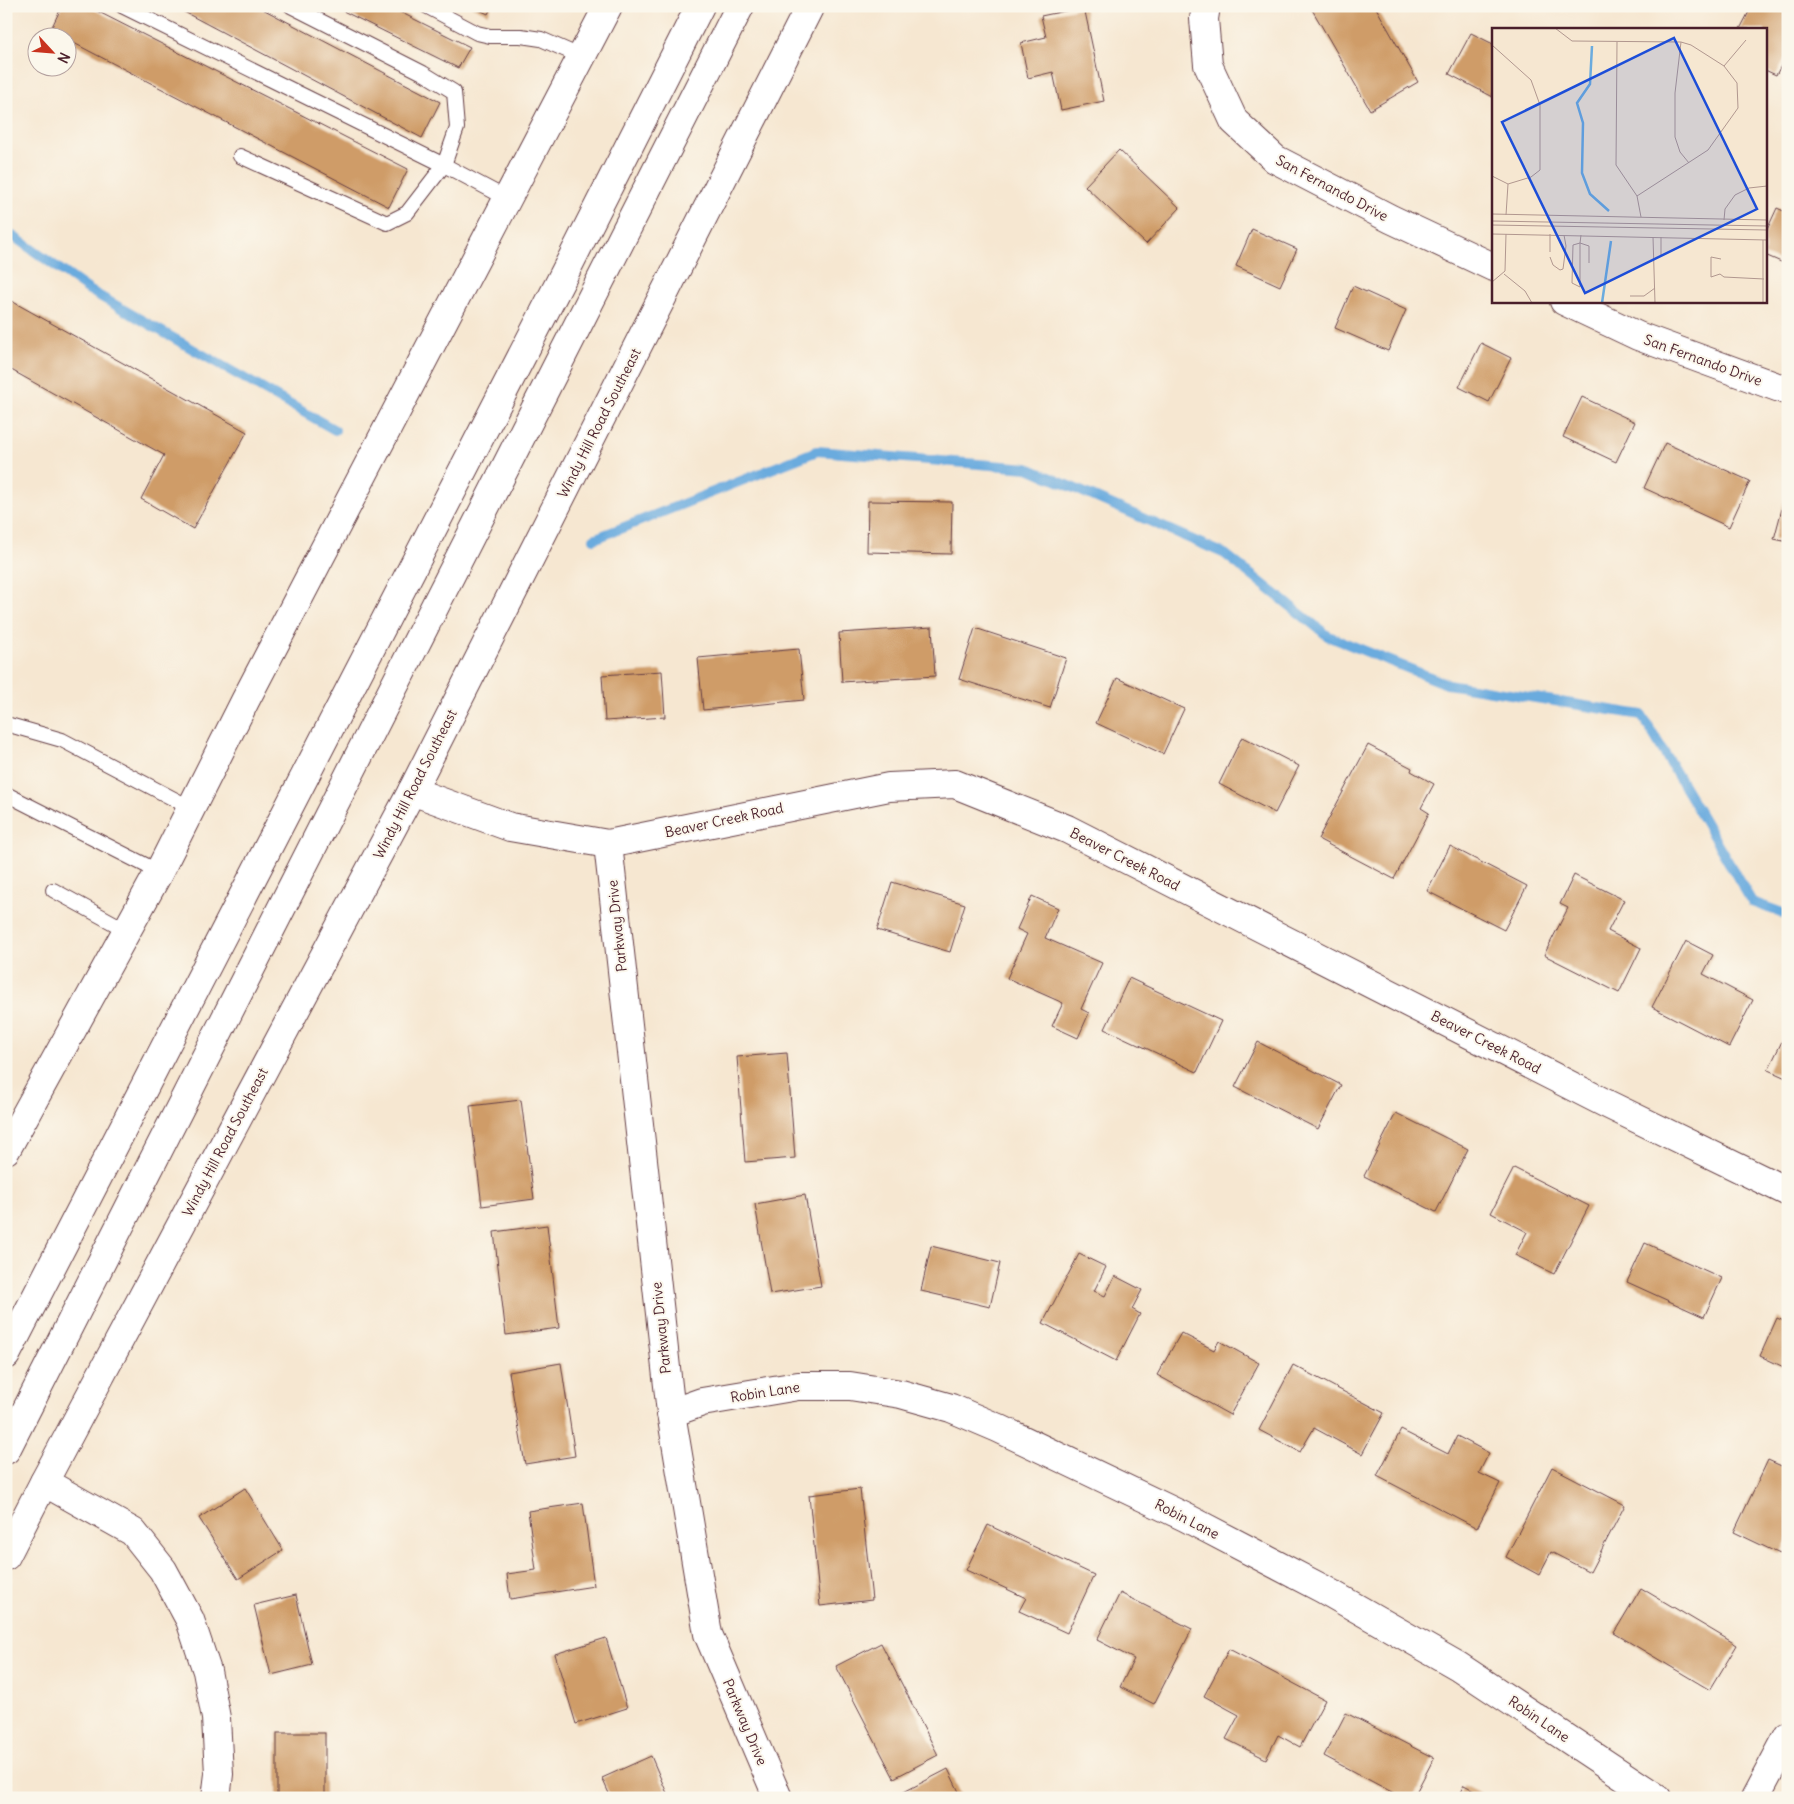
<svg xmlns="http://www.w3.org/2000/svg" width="1794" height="1804" viewBox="0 0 1794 1804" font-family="Delius,sans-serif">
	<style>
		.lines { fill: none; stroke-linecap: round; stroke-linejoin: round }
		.stream { stroke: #6babde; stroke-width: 10 }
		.building { fill: #cf9c68 }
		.lane-casing { stroke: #643d44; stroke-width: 16 }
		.street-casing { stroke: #643d44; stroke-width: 30 }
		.secondary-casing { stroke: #643d44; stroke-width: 30 }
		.lane { stroke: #fff; stroke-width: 14 }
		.street { stroke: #fff; stroke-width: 28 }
		.secondary { stroke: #fff; stroke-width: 28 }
		.labels { text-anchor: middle; stroke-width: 4; stroke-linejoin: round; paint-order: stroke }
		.street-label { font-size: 14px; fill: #4a1f2b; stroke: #fbf7ec }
		.inset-river { fill: none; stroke: #6babde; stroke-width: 2.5 }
		.inset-road { fill: none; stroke: #b1978f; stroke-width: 1 }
		.view { fill: #1d4ed8; fill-opacity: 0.15; stroke: #1d4ed8; stroke-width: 2.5 }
		.inset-edge { fill: none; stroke: #4a1f2b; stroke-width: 2.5 }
	</style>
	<rect width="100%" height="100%" fill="#fbf7ec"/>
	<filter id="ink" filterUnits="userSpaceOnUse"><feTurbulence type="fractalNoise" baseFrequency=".02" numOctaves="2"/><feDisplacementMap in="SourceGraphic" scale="10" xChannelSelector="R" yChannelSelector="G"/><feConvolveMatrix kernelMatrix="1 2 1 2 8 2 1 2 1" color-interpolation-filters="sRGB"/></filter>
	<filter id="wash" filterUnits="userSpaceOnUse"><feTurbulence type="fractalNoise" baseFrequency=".0096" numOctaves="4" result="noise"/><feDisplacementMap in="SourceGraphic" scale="20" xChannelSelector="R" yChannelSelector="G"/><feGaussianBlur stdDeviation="1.12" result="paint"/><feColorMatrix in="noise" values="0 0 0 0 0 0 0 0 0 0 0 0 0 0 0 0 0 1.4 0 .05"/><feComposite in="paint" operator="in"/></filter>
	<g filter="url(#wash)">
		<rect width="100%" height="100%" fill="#f6e7d1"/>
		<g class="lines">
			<!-- stream -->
			<g class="stream">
				<path d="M6,231L89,290L335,430"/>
				<path d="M594,539L817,451L1028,468L1225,554L1328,636L1447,684L1642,715L1752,902L1788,915"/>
			</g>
		</g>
		<g id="blocks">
			<!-- building -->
			<g class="building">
				<path d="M62,6H87L408,169L389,207L68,40V38H63L50,31Z"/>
				<path d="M173,6H257L440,102L422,138Z"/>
				<path d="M333,6H388L470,47L458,68Z"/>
				<path d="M471,6H492L488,14Z"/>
				<path d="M1310,6H1375L1418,82L1370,110Z"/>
				<path d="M1752,6H1781L1788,10V53L1776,75L1765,70V29H1740Z"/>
				<path d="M1084,7L1104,101L1061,110L1053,72L1028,78L1021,43L1046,37L1041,16Z"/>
				<path d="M1471,33L1493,44V97L1449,74Z"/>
				<path d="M1119,150L1180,208L1146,244L1085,186Z"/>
				<path d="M1777,208L1788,213V265L1765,255V234Z"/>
				<path d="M1252,229L1297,249L1280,286L1236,266Z"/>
				<path d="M1353,286L1406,310L1388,351L1335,328Z"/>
				<path d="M6,298L247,432L193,529L141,499L164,455L6,367Z"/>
				<path d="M1481,343L1511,358L1489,402L1459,387Z"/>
				<path d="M1582,397L1635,422L1616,462L1563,437Z"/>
				<path d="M1665,443L1750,481L1729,527L1644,488Z"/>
				<path d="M1787,490H1788V542L1774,539Z"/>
				<path d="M868,501L952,502L951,554L867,552Z"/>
				<path d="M932,627L935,676L842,682L839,633Z"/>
				<path d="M975,628L1066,658L1050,708L959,679Z"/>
				<path d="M799,649L804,700L703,710L698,658Z"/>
				<path d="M662,671L665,717L605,721L602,675Z"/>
				<path d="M1117,678L1184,709L1163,754L1096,723Z"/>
				<path d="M1242,737L1299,766L1275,813L1219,784Z"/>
				<path d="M1368,745L1412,768L1411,771L1434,784L1421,808L1429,813L1394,879L1318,839Z"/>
				<path d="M1450,846L1527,886L1504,930L1427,891Z"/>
				<path d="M1574,875L1624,900L1608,931L1641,948L1619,993L1544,955L1568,908L1560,904Z"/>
				<path d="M892,882L965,904L950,952L877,930Z"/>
				<path d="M1032,896L1058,908L1045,938L1102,963L1081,1009L1089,1013L1078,1038L1052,1026L1063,1003L1007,978L1027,934L1017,929Z"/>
				<path d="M1686,941L1713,955L1703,974L1753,1000L1729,1047L1652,1007Z"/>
				<path d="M1129,978L1221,1021L1197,1072L1105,1029Z"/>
				<path d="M1788,1029V1079L1768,1070Z"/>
				<path d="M1258,1042L1341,1085L1318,1129L1235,1087Z"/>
				<path d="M787,1053L795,1158L745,1162L737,1057Z"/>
				<path d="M521,1100L534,1199L482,1206L470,1106Z"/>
				<path d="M1396,1113L1468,1149L1436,1212L1364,1176Z"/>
				<path d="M1514,1168L1589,1206L1554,1274L1515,1255L1527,1232L1491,1213Z"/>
				<path d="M805,1195L821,1286L770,1294L755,1204Z"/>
				<path d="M547,1225L559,1328L506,1335L494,1232Z"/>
				<path d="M1645,1243L1722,1278L1704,1317L1627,1282Z"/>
				<path d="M931,1246L1000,1263L990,1307L921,1291Z"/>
				<path d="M1079,1254L1106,1267L1094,1291L1105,1296L1115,1276L1142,1290L1132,1309L1140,1314L1116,1361L1043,1323Z"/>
				<path d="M1777,1318L1788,1323V1369L1760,1356Z"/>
				<path d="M1181,1333L1214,1350L1219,1341L1259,1363L1230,1415L1157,1375Z"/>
				<path d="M561,1363L575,1456L525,1464L509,1372Z"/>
				<path d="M1293,1365L1384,1413L1362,1454L1314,1428L1300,1452L1259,1430Z"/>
				<path d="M1401,1430L1448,1454L1457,1436L1489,1453L1479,1473L1500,1483L1477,1528L1377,1476Z"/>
				<path d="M1768,1460L1788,1469V1538L1780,1554L1734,1532Z"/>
				<path d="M1552,1467L1625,1505L1590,1572L1551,1552L1539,1575L1506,1557Z"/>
				<path d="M245,1488L283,1550L238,1579L199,1518Z"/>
				<path d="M860,1489L872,1600L820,1606L809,1495Z"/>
				<path d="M583,1503L594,1586L510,1599L507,1574L536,1570L528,1511Z"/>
				<path d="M988,1525L1094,1575L1067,1633L1019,1611L1026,1598L966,1570Z"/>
				<path d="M1641,1588L1737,1645L1710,1690L1614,1633Z"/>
				<path d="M1120,1593L1192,1629L1154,1704L1120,1687L1134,1659L1097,1640Z"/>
				<path d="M296,1595L312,1665L271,1675L254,1605Z"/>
				<path d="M606,1638L627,1708L576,1724L555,1654Z"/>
				<path d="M881,1643L938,1755L894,1778L836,1666Z"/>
				<path d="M1229,1649L1325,1700L1300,1747L1278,1735L1266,1759L1226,1739L1239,1715L1204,1696Z"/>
				<path d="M1346,1713L1434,1758L1413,1798H1403L1324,1756Z"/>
				<rect x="277" y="1733" width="48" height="65"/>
				<path d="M651,1756L669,1798H611L602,1778Z"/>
				<path d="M948,1769L962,1798H902L900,1794Z"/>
				<path d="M1464,1785L1489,1798H1457Z"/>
			</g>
		</g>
	</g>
	<g filter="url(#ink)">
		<use href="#blocks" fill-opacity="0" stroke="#643d44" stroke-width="1"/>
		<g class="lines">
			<defs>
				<g id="lane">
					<path d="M122,6L444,165L457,128L454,92L423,73L291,6"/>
					<path d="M426,6L477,33L490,36H521L541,39L582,57"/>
					<path d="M240,156L387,223L407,213L444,165L508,199"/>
					<path d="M6,724L62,740L191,808"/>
					<path d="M6,794L159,872"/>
					<path d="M53,890L128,931"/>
				</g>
				<g id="street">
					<path d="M1206,6L1204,19L1208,65L1234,121L1275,159L1391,219L1493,267"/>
					<path d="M1564,301L1638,336L1788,391"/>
					<path d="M412,791L510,827L608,844L889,787L955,784L1067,829L1607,1104L1788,1192"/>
					<path d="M608,844L671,1413L708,1634L778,1798"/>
					<path d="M671,1413L702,1402L798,1386H850L901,1394L951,1408L998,1428L1185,1517L1323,1589L1458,1666L1657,1798"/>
					<path d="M44,1482L133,1532L163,1570L190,1620L207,1671L216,1718L219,1774L216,1798"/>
					<path d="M1755,1798L1788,1736"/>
				</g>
				<g id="secondary">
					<path d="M6,1150L159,872L245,701L608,6"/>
					<path d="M6,1355L560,282L700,6"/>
					<path d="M6,1450L740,6"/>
					<path d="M6,1556L44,1482L412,791L810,6"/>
				</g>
			</defs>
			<!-- lane casing -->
			<use href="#lane" class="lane-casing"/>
			<!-- street casing -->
			<use href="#street" class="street-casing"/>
			<!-- secondary casing -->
			<use href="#secondary" class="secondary-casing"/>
			<!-- lane -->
			<use href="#lane" class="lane"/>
			<!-- street -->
			<use href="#street" class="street"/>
			<!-- secondary -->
			<use href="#secondary" class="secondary"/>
		</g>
	</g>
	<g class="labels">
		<!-- street labels -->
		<g class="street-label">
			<text transform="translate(1332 188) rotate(28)" y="5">San Fernando Drive</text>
			<text transform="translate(1703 360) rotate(20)" y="5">San Fernando Drive</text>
			<text transform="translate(599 423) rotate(-63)" y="5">Windy Hill Road Southeast</text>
			<text transform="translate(415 784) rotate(-63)" y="5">Windy Hill Road Southeast</text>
			<text transform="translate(724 820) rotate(-12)" y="5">Beaver Creek Road</text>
			<text transform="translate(1125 859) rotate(27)" y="5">Beaver Creek Road</text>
			<text transform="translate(617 926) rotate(-96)" y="5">Parkway Drive</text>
			<text transform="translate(1486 1042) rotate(27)" y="5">Beaver Creek Road</text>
			<text transform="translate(225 1142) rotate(-62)" y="5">Windy Hill Road Southeast</text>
			<text transform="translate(661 1328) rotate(-96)" y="5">Parkway Drive</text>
			<text transform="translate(765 1392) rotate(-9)" y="5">Robin Lane</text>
			<text transform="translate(1187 1519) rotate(27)" y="5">Robin Lane</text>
			<text transform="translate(1539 1719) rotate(34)" y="5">Robin Lane</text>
			<text transform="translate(745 1722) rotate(67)" y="5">Parkway Drive</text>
		</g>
	</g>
	<!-- overview -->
	<g transform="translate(1492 28)">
		<rect width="275" height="275" fill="#f6e7d1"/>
		<path class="inset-river" d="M100,18L98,56L85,75L91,95L90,145L98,166L117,183M110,275L119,213"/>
		<path class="inset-road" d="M63,0L80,13L189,14L199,17L232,38L245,55L246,80L216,122L145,168M125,14L124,137L145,168L149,189M189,14L183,65V109L188,124L197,135M0,17L39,52L48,77V142L39,149L16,156M232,38L254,12M0,148L16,156M0,186L275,192M14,187L16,156M232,192L233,181L243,167L257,160L275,158M0,193L275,198M0,197L275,202M0,206L275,212M58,206V224M89,207L88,215L97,218V235M161,209L163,275M88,215V259L80,255L81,217ZM169,227V209M58,229L61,237L68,242L71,241L74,218L72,207M229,231L219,229V249L228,246L232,249L272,251M12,246L33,263L40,275M0,254L13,243L14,206M138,268H152L163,260M271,275V212"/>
		<path class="view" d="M182,10L265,181L93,265L10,94Z"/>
		<rect width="275" height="275" class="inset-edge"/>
	</g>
	<!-- margin -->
	<rect width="1794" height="1804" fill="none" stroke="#fbf7ec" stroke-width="25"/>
	<!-- north arrow -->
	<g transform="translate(52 52) rotate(116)"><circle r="24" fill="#fbf7ec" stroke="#b4a19f"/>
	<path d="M0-4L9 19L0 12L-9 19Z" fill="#c8321e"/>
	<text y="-8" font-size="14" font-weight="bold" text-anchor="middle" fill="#4a1f2b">N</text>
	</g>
</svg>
